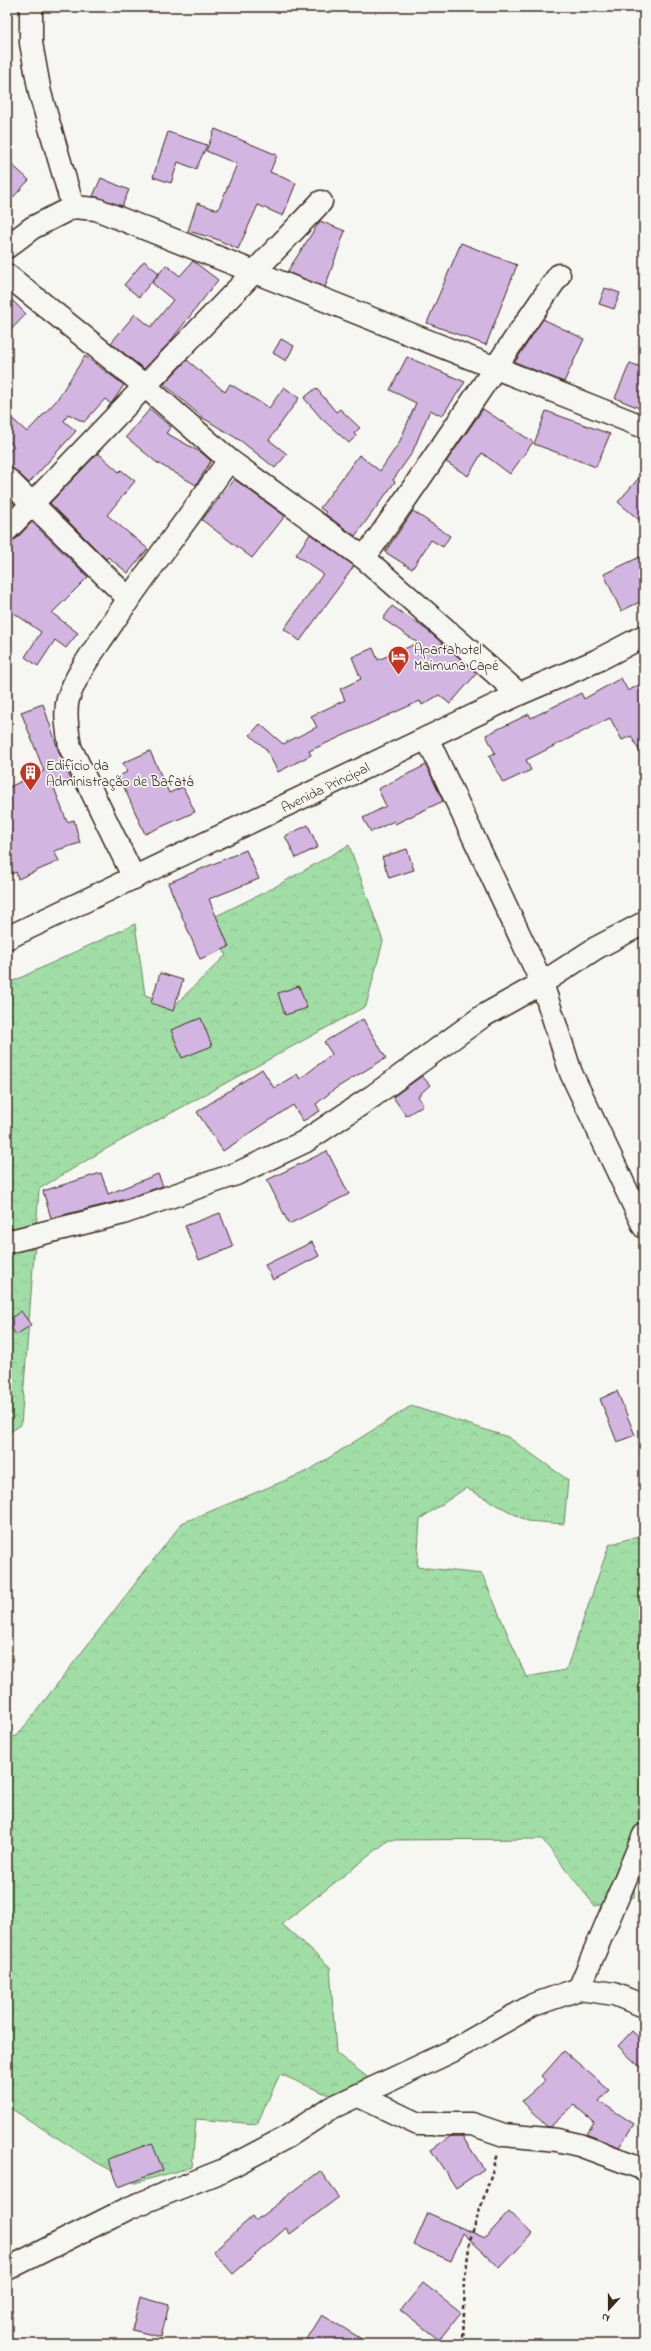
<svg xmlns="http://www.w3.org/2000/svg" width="651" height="2351" viewBox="0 0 651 2351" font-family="'Indie Flower',sans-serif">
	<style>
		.forest { fill: url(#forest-crowns); stroke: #6e8462 }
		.building { fill: #d3b5e2; stroke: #3b2a1e }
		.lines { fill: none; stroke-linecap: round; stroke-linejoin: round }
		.minor-casing { stroke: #3b2a1e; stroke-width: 25 }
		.path { stroke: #3b2a1e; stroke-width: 2.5; stroke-dasharray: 4 3; stroke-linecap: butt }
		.minor { stroke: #f6f6f2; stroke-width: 22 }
		.labels { text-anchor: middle; stroke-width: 3.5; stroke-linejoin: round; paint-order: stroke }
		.poi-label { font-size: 14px; fill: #3b2a1e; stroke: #f6f6f2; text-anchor: start }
		.street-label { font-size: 14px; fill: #3b2a1e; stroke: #f6f6f2 }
	</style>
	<defs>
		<pattern id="forest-crowns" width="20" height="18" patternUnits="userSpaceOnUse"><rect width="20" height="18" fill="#a1dea6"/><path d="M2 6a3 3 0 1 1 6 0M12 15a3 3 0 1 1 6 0" fill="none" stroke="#8cbf8e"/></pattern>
	</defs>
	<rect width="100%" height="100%" fill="#f6f6f2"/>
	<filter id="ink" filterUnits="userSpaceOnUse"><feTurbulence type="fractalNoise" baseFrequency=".025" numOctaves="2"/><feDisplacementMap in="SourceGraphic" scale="8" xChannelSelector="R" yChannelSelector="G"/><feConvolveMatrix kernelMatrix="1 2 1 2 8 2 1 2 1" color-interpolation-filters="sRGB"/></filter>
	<g filter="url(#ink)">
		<!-- forest -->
		<g class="forest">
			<path d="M349,845L383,941L366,1006L104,1150L39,1189L21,1425L7,1434V984L135,924L145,995L175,1005L226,955L208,920L273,888Z"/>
			<path d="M411,1406L508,1437L568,1480L564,1524L527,1521L466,1488L420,1519L417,1567L482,1574L526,1677L566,1670L609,1545L644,1534V1769L641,1773L634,1897L595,1906L542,1839L389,1840L282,1924L330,1967L336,2053L379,2086L356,2107L280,2074L257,2124L196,2119L192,2167L135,2183L92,2160L7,2106V1737L17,1736L182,1523L308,1471Z"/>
		</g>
		<!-- building -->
		<g class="building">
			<path d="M215,129L277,155L270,172L296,183L283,216L258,205L238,249L216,239L188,231L197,203L218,210L237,164L206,151Z"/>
			<path d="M168,132L207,145L196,169L178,162L171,183L153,177Z"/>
			<path d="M7,160L29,180L7,204Z"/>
			<path d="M101,178L129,190L122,206L93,196Z"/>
			<path d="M320,221L345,231L325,287L287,272Z"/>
			<path d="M461,243L517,265L486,345L427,323Z"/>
			<path d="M144,261L159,273L139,297L124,285Z"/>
			<path d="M193,261L218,280L169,343L144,369L111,343L135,314L151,327L173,300L152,283L166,265L180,276Z"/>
			<path d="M605,288L620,293L614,309L599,304Z"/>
			<path d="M7,295L26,314L7,334Z"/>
			<path d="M543,319L584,339L564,382L515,362Z"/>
			<path d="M281,339L294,346L286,361L273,353Z"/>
			<path d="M85,356L124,385L111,404L105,399L84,422L68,414L64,421L76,431L29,483L15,470L7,467V454L14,446L7,440V414L27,432L56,401Z"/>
			<path d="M407,357L465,382L442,416L430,410L412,453L393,480L395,482L355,536L325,514L326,512L320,508L359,455L380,471L399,443L416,403L390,390Z"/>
			<path d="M187,360L225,392L230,384L269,408L284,387L299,398L269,440L287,454L275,468L241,441L203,418L164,384Z"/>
			<path d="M630,363L644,368V410L615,398Z"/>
			<path d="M316,388L336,412L340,409L360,428L354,433L356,436L349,443L322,419L304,398Z"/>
			<path d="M150,409L171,427L166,433L202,453L211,461L196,485L156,462L126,437Z"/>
			<path d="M483,409L533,442L510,474L482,453L468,476L446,462Z"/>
			<path d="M546,411L610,434L596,467L534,444Z"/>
			<path d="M98,453L119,472L121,470L135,481L107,515L148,549L128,573L108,557L106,559L50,503Z"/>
			<path d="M644,472V524L618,502Z"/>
			<path d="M234,479L285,516L252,558L202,520Z"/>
			<path d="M7,497L15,504L7,512Z"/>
			<path d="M413,511L450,536L443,547L431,540L412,569L385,552Z"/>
			<path d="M32,522L88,577L52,613L78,633L66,648L55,640L38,666L25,657L41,632L7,608V542L16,539Z"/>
			<path d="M310,534L354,566L300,641L284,629L323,574L296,555Z"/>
			<path d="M644,555V600L621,611L604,574Z"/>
			<path d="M392,606L427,630L477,673L450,704L439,695L422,705L420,701L309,751L311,755L278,772L266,749L250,735L260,724L283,744L317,727L311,716L345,700L340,689L361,679L352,657L373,648L378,660L418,643L383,619Z"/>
			<path d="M621,678L628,691L644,682V759L631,736L622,740L610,718L526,760L531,770L503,783L489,756L495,753L486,735L529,714L531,718L581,693L584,699Z"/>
			<path d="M43,704L59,752L71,780L53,785L67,822L74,820L80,843L54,851L59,861L18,879L16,872L7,876V788L44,771L21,712Z"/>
			<path d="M150,751L169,793L183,787L195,812L145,834L119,776L127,772L123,763Z"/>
			<path d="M426,765L443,801L395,824L394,821L371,832L363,818L386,806L378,789Z"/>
			<path d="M308,825L318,847L296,858L285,836Z"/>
			<path d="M407,849L414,870L389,878L382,857Z"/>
			<path d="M246,850L259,879L209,899L229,947L200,959L168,883Z"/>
			<path d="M160,973L183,980L173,1011L151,1003Z"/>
			<path d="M299,986L307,1008L285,1015L278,993Z"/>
			<path d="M201,1018L212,1046L182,1058L171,1030Z"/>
			<path d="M363,1019L386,1058L336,1088L316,1104L320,1111L303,1121L293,1105L223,1151L197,1112L262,1069L274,1088L297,1074L300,1079L332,1054L324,1042Z"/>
			<path d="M422,1076L430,1085L418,1096L423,1105L406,1116L393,1097Z"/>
			<path d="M327,1151L349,1194L289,1224L267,1180Z"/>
			<path d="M101,1173L108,1194L158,1174L163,1186L119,1201L51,1218L43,1191Z"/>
			<path d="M220,1213L233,1247L199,1260L185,1226Z"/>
			<path d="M312,1242L319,1256L273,1280L265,1265Z"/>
			<path d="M21,1311L31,1325L16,1335L7,1321Z"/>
			<path d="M617,1391L635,1435L617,1442L600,1399Z"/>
			<path d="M632,2031L644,2042V2071L618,2046Z"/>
			<path d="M564,2051L609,2090L599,2101L634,2124L619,2147L586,2134L594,2122L574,2105L550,2127L546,2126L522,2101L546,2080L542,2076Z"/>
			<path d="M451,2136H462L484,2169L456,2188L431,2150Z"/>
			<path d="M152,2143L163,2170L119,2187L108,2159Z"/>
			<path d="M320,2171L339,2197L290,2234L286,2228L233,2274L213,2251L252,2217L255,2221Z"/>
			<path d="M509,2212L532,2234L500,2268L463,2233L451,2261L414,2245L428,2213L485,2238Z"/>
			<path d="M423,2283L461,2312L439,2340L401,2310Z"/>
			<path d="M140,2297L169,2305L161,2337L132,2330Z"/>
			<path d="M322,2315L370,2344H304Z"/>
		</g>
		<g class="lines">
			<defs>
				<g id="minor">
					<path d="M31,7V43L40,93L73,207"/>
					<path d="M7,247L32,228L73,207L96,209L644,427"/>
					<path d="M7,275L145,386L229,460L364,558L519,694"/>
					<path d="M7,479L128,598"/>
					<path d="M7,530L321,202"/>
					<path d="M364,558C431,465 493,369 559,275"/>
					<path d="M427,738L542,983L571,1073L644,1227"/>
					<path d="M134,878L70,747C68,732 64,714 68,699C76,674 93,652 107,631C146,572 189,518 229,460"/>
					<path d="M7,938L519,694L596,661L644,636"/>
					<path d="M7,1242L123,1213L236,1174L304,1142L373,1096L483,1016L542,983L596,948L644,923"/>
					<path d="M579,1989L644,1835"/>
					<path d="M359,2096L418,2124H472L504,2135L557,2140L579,2145L644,2169"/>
					<path d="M7,2269L129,2208L224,2170L287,2137L331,2108L452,2051L533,2005L579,1989L614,1994L644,2006"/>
				</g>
			</defs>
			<!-- minor casing -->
			<use href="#minor" class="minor-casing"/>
			<!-- path -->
			<path class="path" d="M463,2344L465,2278L470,2240L498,2154"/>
			<!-- minor -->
			<use href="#minor" class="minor"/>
		</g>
	</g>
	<!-- icons -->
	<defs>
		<symbol id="hotel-pin" viewBox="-11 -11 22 30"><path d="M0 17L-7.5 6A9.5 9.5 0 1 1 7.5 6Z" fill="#c8321e" stroke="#f6f6f2"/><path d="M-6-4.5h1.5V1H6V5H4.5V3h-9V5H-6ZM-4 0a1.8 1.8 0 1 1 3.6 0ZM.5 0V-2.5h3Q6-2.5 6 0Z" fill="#fff"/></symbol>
		<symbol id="building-pin" viewBox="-11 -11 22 30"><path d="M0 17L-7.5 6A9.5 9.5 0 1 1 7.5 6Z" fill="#c8321e" stroke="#f6f6f2"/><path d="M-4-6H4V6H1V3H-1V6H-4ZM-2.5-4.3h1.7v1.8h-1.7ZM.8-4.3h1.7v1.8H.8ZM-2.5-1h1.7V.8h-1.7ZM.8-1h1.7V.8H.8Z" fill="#fff"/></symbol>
	</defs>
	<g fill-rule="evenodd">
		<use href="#hotel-pin" x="386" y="644" width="25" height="34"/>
		<use href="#building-pin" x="18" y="760" width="25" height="34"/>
	</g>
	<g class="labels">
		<!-- poi labels -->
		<g class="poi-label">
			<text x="414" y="654">Apartahotel<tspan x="414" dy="16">Maimuna Capé</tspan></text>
			<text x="46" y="770">Edifício da<tspan x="46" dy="16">Administração de Bafatá</tspan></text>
		</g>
		<!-- street labels -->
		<g class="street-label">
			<text transform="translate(325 787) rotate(-26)" y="5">Avenida Principal</text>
		</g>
	</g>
	<!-- margin -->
	<rect width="651" height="2351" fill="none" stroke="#f6f6f2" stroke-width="24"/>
	<rect x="12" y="12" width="627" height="2327" fill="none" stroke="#3b2a1e" stroke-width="1.5" filter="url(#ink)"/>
	<!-- north arrow -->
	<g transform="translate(609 2309) rotate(201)" stroke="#f6f6f2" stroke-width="3" paint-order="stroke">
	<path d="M0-3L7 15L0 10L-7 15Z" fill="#3b2a1e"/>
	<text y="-6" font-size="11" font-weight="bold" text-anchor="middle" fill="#3b2a1e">N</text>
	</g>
</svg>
